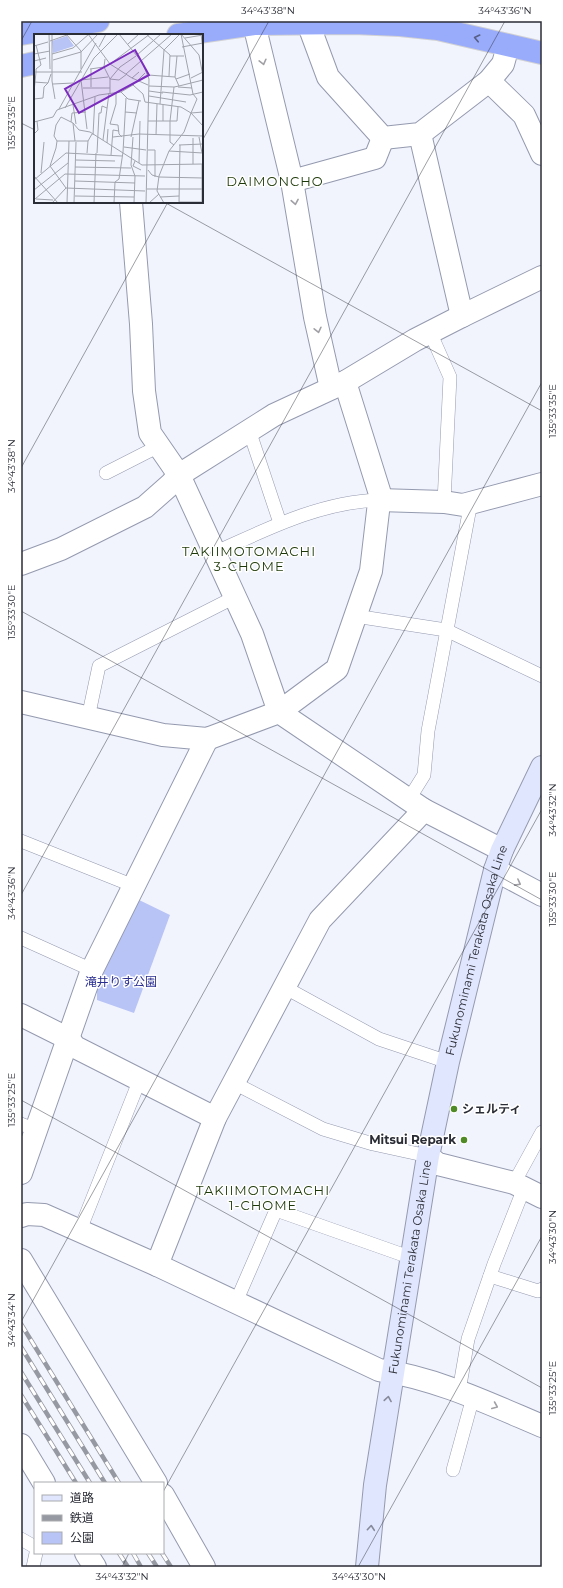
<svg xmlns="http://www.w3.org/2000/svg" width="563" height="1588" viewBox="0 0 563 1588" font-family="Montserrat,'Noto Sans JP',sans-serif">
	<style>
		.green { fill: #b8c4f6 }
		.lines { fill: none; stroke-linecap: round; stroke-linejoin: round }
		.lane-casing { stroke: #949aaf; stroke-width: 14 }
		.street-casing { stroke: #949aaf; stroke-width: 24 }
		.secondary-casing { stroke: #949aaf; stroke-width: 24 }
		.highway-casing { stroke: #d0d1d3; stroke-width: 24 }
		.lane { stroke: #fff; stroke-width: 13 }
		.street { stroke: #fff; stroke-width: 22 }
		.secondary { stroke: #e0e6fe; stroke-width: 22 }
		.highway { stroke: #99abfb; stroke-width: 22 }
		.rail-casing { stroke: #9799a2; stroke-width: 4.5 }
		.rail { stroke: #fff; stroke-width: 3; stroke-dasharray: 9; stroke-linecap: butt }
		.oneway { stroke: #575f85 }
		.oneway2 { stroke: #a0a0a5 }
		.oneway3 { stroke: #868a9a }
		.ticks { fill: none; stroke: #2b2d36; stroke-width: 1; stroke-opacity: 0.45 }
		.poi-dot { fill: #508a27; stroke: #fff; stroke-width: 1.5 }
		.labels { text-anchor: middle; stroke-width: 3; stroke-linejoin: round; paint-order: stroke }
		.street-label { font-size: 12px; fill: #2b2d36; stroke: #fff }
		.park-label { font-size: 12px; fill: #2a2e90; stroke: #fff }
		.poi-label { font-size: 12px; font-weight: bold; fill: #2b2d36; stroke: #fff; text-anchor: start }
		.neighbourhood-label { font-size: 13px; letter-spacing: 1px; fill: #1d3808; stroke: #fff }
		.inset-road { fill: none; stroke: #a2a4ad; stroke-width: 1 }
		.view { fill: #7b2cbf; fill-opacity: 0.15; stroke: #7b2cbf; stroke-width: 2 }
		.inset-edge { fill: none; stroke: #2b2d36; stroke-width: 2 }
		.neatline { fill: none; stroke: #2b2d36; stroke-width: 1.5 }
		.ticks-label { font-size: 10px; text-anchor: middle; fill: #2b2d36 }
	</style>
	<rect width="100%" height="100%" fill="#f2f4fd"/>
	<!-- green -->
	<path class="green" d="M135,898L170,915L134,1013L97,1000V980Z"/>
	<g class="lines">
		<defs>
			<g id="lane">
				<path d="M430,332L450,377L444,502"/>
				<path d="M249,430L280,523"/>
				<path d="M106,473L159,446"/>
				<path d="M214,553C267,529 320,502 379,500"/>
				<path d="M355,616L446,630L542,676"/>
				<path d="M88,718L99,666L235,597"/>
				<path d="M409,799L424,775L428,731L471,502"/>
				<path d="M21,841L134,886"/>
				<path d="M21,938L92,970"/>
				<path d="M284,987L379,1039L448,1062"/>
				<path d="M234,1083L323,1129L373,1144L428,1156"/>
				<path d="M21,1124L36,1130"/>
				<path d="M514,1183L542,1132"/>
				<path d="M80,1230L140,1079"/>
				<path d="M490,1276L538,1291L542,1289"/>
				<path d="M236,1302L276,1210L412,1258"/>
				<path d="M459,1391L468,1339L494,1264L524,1188"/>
				<path d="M453,1470L473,1397"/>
				<path d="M21,1539L35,1547"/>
				<path d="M33,1567L36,1553"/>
			</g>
			<g id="street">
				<path d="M308,23L328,77L383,138L420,134L489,81"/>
				<path d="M254,24L292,181L315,317L331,388"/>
				<path d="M508,46L503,64L489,81L524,115L542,154"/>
				<path d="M420,134L462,316L542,277"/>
				<path d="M292,181L375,158L383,138"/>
				<path d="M131,202L141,324L144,391L150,433L179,475L252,634L279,712L337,669L371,571L380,494L345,382"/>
				<path d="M379,500L444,502L463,505L542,484"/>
				<path d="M21,564L61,549L145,507L171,484L179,475L274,415L345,382L415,340L462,316"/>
				<path d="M21,702L163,735L207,739L279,712L424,810L502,850"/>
				<path d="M495,870L542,895"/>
				<path d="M21,1015L69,1039L75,1047L215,1118"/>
				<path d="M428,1156L438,1164L514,1183L542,1197"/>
				<path d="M21,1173L92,970L207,739"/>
				<path d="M21,1216L27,1214L44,1215L157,1265L379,1370C436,1378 490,1404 542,1426"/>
				<path d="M21,1260L156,1483"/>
				<path d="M157,1265L215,1118L320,920L424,810"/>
				<path d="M21,1445L44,1483"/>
				<path d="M163,1495L204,1567"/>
				<path d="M86,1553L95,1567"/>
			</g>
			<g id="secondary">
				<path id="s1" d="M367,1567L375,1485L428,1156L448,1062L495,870L502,850L542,767"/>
			</g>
			<g id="highway">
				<path d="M21,34L98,21"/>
				<path d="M178,35L254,24L354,23L400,25L438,29L542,53"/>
				<path d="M21,66L35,63"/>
			</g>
		</defs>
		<!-- lane casing -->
		<use href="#lane" class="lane-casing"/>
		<!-- street casing -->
		<use href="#street" class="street-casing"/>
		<!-- secondary casing -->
		<use href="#secondary" class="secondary-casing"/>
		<!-- highway casing -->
		<use href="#highway" class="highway-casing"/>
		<!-- lane -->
		<use href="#lane" class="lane"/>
		<!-- street -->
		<use href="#street" class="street"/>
		<!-- secondary -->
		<use href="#secondary" class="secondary"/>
		<!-- highway -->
		<use href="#highway" class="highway"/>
		<defs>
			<g id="rail">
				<path d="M21,1324L119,1483"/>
				<path d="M21,1347L105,1483"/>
				<path d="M21,1372L90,1483"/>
				<path d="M21,1395L76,1483"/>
				<path d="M119,1553L128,1567"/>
				<path d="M133,1553L141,1567"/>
				<path d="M148,1553L157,1567"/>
				<path d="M162,1553L171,1567"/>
			</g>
		</defs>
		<!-- rail casing -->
		<use href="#rail" class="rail-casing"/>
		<!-- rail -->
		<use href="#rail" class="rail"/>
	</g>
	<!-- one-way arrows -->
	<defs><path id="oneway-chevron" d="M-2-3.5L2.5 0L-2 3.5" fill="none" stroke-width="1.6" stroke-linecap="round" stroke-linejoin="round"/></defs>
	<use class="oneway" href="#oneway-chevron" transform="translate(477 38) rotate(-167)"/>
	<g class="oneway2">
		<use href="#oneway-chevron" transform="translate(263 62) rotate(76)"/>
		<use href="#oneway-chevron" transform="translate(295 202) rotate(80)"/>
		<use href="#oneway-chevron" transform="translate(318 330) rotate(77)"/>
		<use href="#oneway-chevron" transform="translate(518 883) rotate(28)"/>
		<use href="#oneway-chevron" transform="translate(495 1406) rotate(23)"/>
	</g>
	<g class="oneway3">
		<use href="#oneway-chevron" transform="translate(388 1399) rotate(-81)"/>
		<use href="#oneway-chevron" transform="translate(371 1528) rotate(-85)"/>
	</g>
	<!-- ticks -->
	<path class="ticks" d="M21,41L32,21M21,123L35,130M202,141L269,21M164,202L542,411M21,468L168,202M21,611L542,900M21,895L505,21M21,1100L542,1388M21,1322L542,382M163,1492L542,809M122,1567L129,1553M358,1567L542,1236"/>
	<!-- markers -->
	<g class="poi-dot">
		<circle cx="454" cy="1109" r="4"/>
		<circle cx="464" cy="1140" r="4"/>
	</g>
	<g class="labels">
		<!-- street labels -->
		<g class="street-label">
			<text dy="4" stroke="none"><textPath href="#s1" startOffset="627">Fukunominami Terakata Osaka Line</textPath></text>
			<text dy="4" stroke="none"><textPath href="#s1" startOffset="303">Fukunominami Terakata Osaka Line</textPath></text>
		</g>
		<!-- park labels -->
		<g class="park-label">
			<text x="121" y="986">滝井りす公園</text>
		</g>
		<!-- poi labels -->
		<g class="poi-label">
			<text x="462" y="1113">シェルティ</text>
			<text x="456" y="1144" text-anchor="end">Mitsui Repark</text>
		</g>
		<!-- neighbourhood labels -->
		<g class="neighbourhood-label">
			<text x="275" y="186">DAIMONCHO</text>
			<text x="249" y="556">TAKIIMOTOMACHI<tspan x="249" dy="15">3-CHOME</tspan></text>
			<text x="263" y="1195">TAKIIMOTOMACHI<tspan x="263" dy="15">1-CHOME</tspan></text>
		</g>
	</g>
	<!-- overview -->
	<g transform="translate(34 34)">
		<rect width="169" height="169" fill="#f2f4fd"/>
		<path d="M33,2L40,12L19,19L18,7Z" fill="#b8c4f6"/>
		<path class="inset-road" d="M15,0L16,35M18,0V47L21,65M32,0L47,17V35M54,0L76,30L98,44M85,0L108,28L115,45L112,169M112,0L136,21L135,42M147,0L159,60L163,65L157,79L169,92M147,0L165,21L169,42M167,0L169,16M151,4L169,1M16,7L33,1M94,10L105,0M0,12L14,8M65,13L72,0M148,13L169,9M0,20L16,17M18,20L39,14L55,0M103,21L127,0M136,22H150M71,25L70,33L76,45V59M19,26L47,18L64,0M0,27L12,24M76,30L116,0M56,35L70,33M57,35V53M0,38H48M2,38V35L7,31L2,11M105,38L98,44L114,51M92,40L138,0M93,40L85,46L76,45L86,33L102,22M114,41L141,43M157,44L169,38M142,45L156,40M47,46L53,95M47,46L74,43M0,48L14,49M19,50L39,49M99,51L111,39M115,52L140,53M145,52L169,46M144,53L158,54M49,54H76M115,57L129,59M0,58L2,38M82,58V70L76,90L84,91L85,100L88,103M87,58L94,65L107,67M128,58L156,61L169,58M115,62L152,68M0,65L9,64L10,53L14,49L17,40M126,70L130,16L146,0M39,71L42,90M31,74L60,24L83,1M25,75L62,9M91,78L103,79M157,79L169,78M114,87H143L144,73M129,87V71M0,88L19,83L23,76L65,61L87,58L99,51L109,60L111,68L147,73L157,79M37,88L38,79L52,78M39,89L41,107M0,100L4,96L3,87M59,101L61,63M122,101L123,70M79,103L105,100L169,102M97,103L105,67M99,103L97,131L101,142L100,169M165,103L168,119M159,104V130M69,106L75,59M23,107H54M73,109L74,95M140,111L136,108V87L140,53L145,52L141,43L143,22M145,111L169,110M90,113L112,116M114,116H121V143M135,117L169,119M53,119L54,107L58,100M63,119L65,79H67L68,72L73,74M77,121L79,96L85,97M42,126L81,127M101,127L99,132L107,136M105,129L106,87M168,130V169M41,133L97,134M114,136L118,141L125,143L169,144M7,139L10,108M0,142L24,169M0,146L32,119L88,122M41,147L101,149M32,154L16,132L22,114L23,107L20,102L22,91L27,83L39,89L45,96L56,98L108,131L169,130M113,155H169M0,156L34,129M41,162L100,163M126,163L145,162M1,165L31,140L111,142M2,165L19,166M145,168H169M18,169L32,154L111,157M33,169L35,107M40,169L42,108M60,169L62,119M80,169L81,148L85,145L89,118L92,64M115,169L125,160M130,169L123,157L125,142L135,117L150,98L157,79M145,169L146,111"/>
		<path class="view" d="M101,16L115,41L45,79L31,55Z"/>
		<rect width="169" height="169" class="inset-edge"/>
	</g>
	<!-- border -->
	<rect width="563" height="1588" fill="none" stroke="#ffffff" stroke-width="44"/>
	<!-- legend -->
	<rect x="34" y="1482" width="130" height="72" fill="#ffffff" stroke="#aaabaf"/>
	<rect x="42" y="1495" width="20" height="6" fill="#e0e6fe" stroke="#aaabaf"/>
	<text x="70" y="1502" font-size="12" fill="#2b2d36">道路</text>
	<rect x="42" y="1515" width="20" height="6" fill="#9799a2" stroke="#aaabaf"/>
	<text x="70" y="1522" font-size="12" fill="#2b2d36">鉄道</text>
	<rect x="42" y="1532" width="20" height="12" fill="#b8c4f6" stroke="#aaabaf"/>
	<text x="70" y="1542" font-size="12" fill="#2b2d36">公園</text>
	<rect x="22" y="22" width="519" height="1544" class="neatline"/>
	<g class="ticks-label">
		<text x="268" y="14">34°43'38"N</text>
		<text x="505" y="14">34°43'36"N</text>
		<text transform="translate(11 123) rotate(-90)" y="4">135°33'35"E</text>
		<text transform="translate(552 411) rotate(-90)" y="4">135°33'35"E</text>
		<text transform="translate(11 466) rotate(-90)" y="4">34°43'38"N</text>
		<text transform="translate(11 612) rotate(-90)" y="4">135°33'30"E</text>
		<text transform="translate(552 810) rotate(-90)" y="4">34°43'32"N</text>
		<text transform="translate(11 893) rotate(-90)" y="4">34°43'36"N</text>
		<text transform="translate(552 899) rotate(-90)" y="4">135°33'30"E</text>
		<text transform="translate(11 1100) rotate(-90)" y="4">135°33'25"E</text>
		<text transform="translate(552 1237) rotate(-90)" y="4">34°43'30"N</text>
		<text transform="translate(11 1320) rotate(-90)" y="4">34°43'34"N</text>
		<text transform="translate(552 1388) rotate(-90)" y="4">135°33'25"E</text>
		<text x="122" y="1580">34°43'32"N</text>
		<text x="359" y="1580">34°43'30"N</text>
	</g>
</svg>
